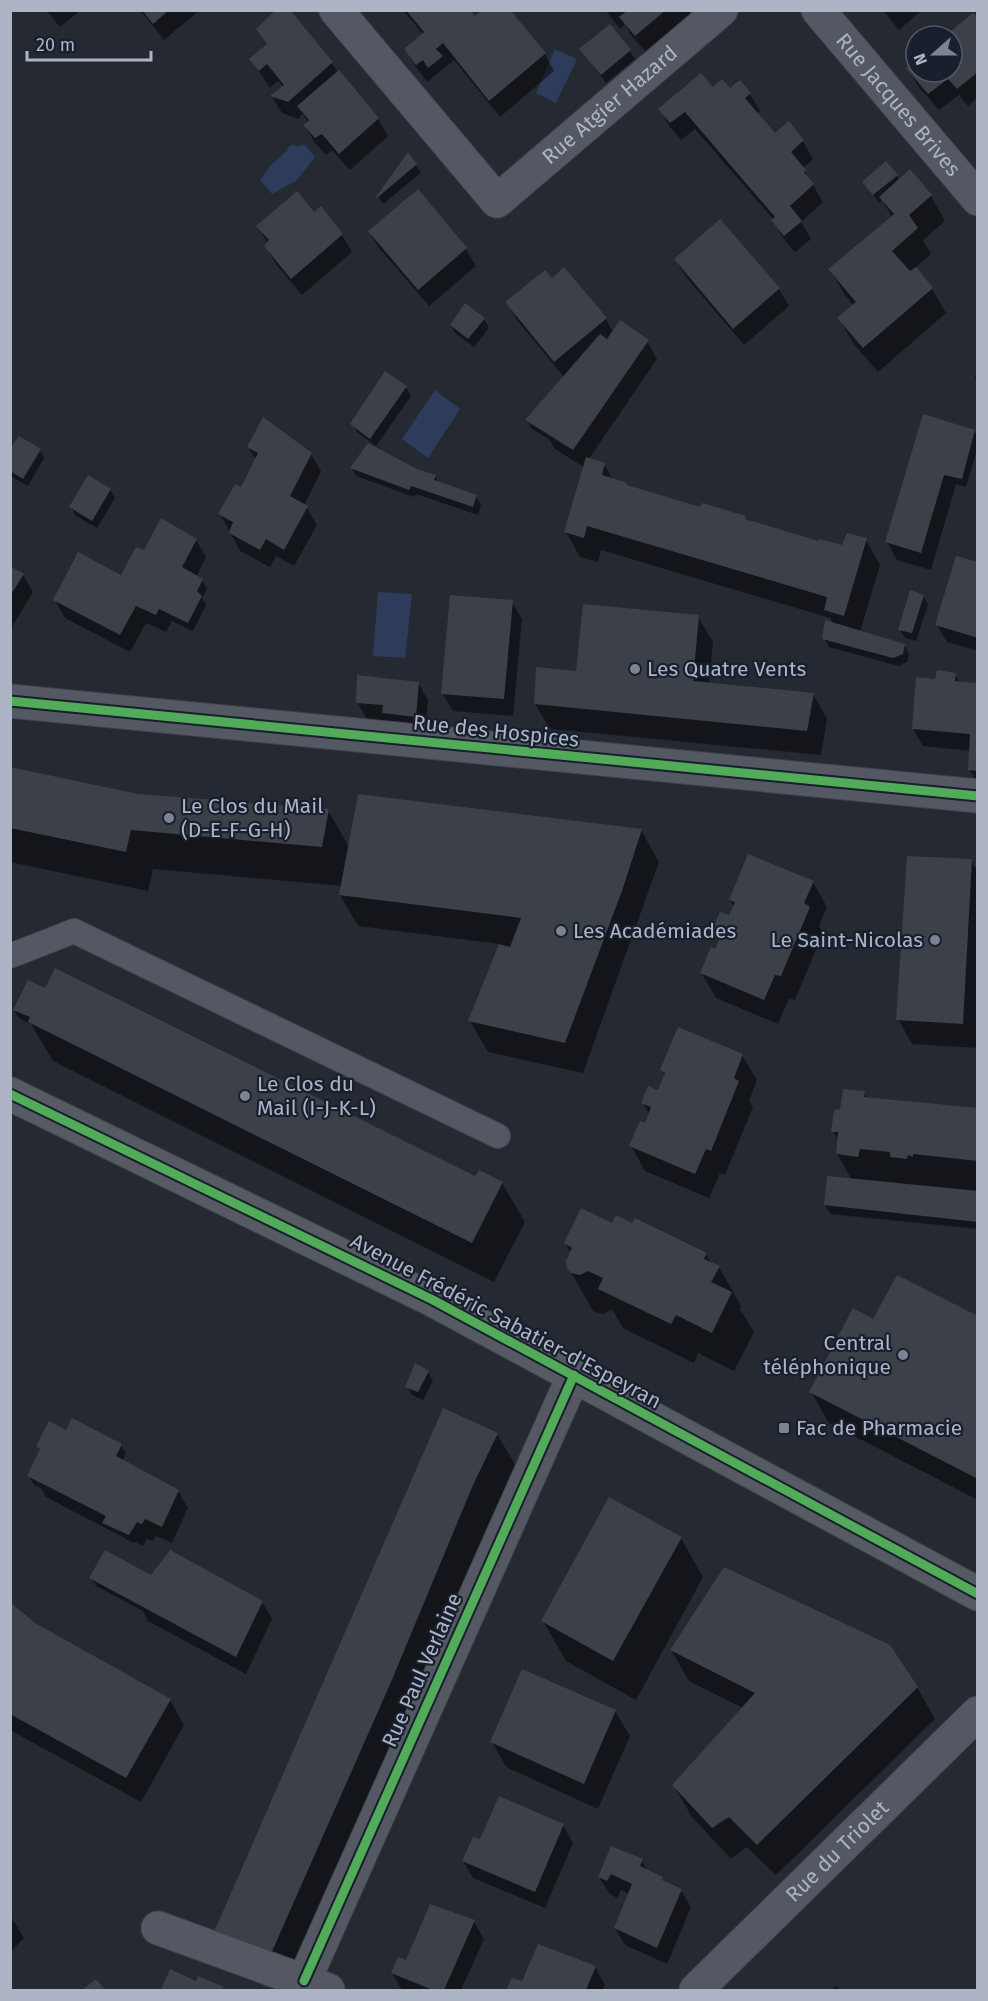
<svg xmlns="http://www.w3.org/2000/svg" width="988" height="2001" viewBox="0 0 988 2001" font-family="'Fira Sans',sans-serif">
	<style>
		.water { fill: #2e3c5b }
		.shadow { fill: #0007 }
		.building { fill: #3c4049 }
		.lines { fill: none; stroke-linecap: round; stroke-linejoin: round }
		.lane-casing { stroke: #40444c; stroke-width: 26 }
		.street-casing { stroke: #40444c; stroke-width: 35 }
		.primary-casing { stroke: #41464f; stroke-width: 35 }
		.lane { stroke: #545862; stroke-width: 24 }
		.street { stroke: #545862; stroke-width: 33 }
		.primary { stroke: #565a63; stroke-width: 33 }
		.cycleway-casing { stroke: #181f2d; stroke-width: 13 }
		.cycleway { stroke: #51ab58; stroke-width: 9 }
		.poi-dot { fill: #7c8392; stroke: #181f2d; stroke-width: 2 }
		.labels { text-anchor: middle; stroke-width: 4.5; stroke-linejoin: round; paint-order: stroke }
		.street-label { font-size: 21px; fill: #acb4c6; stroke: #181f2d }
		.poi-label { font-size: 21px; fill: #acb4c6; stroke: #181f2d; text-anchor: start }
	</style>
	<rect width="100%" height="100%" fill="#242932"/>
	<!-- water -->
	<g class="water">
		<path d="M555,49L577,59L556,103L536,93Z"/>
		<path d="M294,144L297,147L304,144L315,157L296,181L272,194L260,180L271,165L287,151L288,147Z"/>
		<path d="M435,390L460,409L428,458L402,439Z"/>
		<path d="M378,592L412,594L405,658L373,656Z"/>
	</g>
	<!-- shadow -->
	<g class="shadow">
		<path d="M46,10H81L60,27Z"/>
		<path d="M140,10H200L164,40Z"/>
		<path d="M288,10L332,63L338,73L339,72L378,119L388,136L350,170L332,150L326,155L315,143L305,126L308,123L303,114L298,119L282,113L272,97L284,87L278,81L270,88L251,59L267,45L258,29Z"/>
		<path d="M403,10H469L475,18L545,54L554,71L500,117L454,60L427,82L416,67L406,50L423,34Z"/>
		<path d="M605,10H689L691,15L646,52L631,35L625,24L620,29Z"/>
		<path d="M883,10H922L899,30Z"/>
		<path d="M978,20V97L968,106L959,95L939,110L918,86L908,68L916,62V72H952V36H947Z"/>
		<path d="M581,49L630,51L635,59L606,83Z"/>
		<path d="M713,90L750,94L760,111L757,114L775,135L789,124L803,141L813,159L803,168L823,202L801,222L811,239L795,252L783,238L774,220L695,129L681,140L670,127L660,109Z"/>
		<path d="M408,154L421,173L383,204L378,197Z"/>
		<path d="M910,171L931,196L945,221L923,240L931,254L915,268L932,289L946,313L878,372L853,343L839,318L854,306L845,295L830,270L892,217L882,200L879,203L864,182L897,176L900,181Z"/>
		<path d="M313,214L342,235L352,252L302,295L276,264L266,246L268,244L258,226Z"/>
		<path d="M720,221L779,289L789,306L744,345L686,277L676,260Z"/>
		<path d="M369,231L466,249L476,266L429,306L379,248Z"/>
		<path d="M552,280L606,319L613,332L647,341L657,359L588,460L604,464L613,480L626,486L701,508L745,517L747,521L819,543L843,547L866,540L880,565L860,632L904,645L909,654L907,662L899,666L829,647L824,638L834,624L830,618L601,550L598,562L580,557L566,532L585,468L555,449L549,439L532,429L527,420L564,377L517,320L507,303Z"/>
		<path d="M484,319L489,328L474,347L456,334L451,325Z"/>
		<path d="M978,368V383L975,378Z"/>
		<path d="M385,373L406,387L411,396L376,446L357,432L352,424Z"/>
		<path d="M974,432L978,437V446L966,487L956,484L931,570L897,560L887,542Z"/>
		<path d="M248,447L311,454L321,471L304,506L307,508L317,525L294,566L276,556L270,567L240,551L220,514L242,489L256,460Z"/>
		<path d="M40,450L44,458L28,486L10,476V452Z"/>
		<path d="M352,468L416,470L435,476L439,483L476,496L481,505L478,515L416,494L414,497L356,476Z"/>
		<path d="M110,490L115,498L97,528L76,516L71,507Z"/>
		<path d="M196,540L206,557L196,577L202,580L207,589L202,598L206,605L193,631L172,621L166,632L146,623L130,652L65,618L55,600L121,577L145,552Z"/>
		<path d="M978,563V651L947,642L937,625Z"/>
		<path d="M10,568L23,575L33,592L10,630Z"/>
		<path d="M923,596L928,605L916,641L905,638L900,630Z"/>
		<path d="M512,602L522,619L513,716L453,711L442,693Z"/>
		<path d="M698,617L713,642L709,684L813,694L827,719L821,755L550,729L535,704L578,672Z"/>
		<path d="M955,674L960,683L978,684V783L969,769L971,751L923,746L913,729L936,680Z"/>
		<path d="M418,683L428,700L425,734L367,720L357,702Z"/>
		<path d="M10,768L138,795L328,810L349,847L641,830L659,862L583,1073L488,1052L470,1021L500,944L358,926L340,895L342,886L153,869L148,891L10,862Z"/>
		<path d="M971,861L978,872L977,1048L912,1044L898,1019Z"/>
		<path d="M813,882L827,907L819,926L823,933L795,1000L789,999L778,1024L716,998L701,972L720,941L714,930L729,917L734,907L730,900Z"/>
		<path d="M14,1010L476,1178L502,1183L525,1222L494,1282L53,1061L31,1024L19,1018Z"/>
		<path d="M742,1055L757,1080L749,1101L753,1107L725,1175L720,1173L709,1198L645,1171L631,1146L646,1124L650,1115L643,1103L659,1092L665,1076L662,1070Z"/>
		<path d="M864,1093L868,1099L978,1110V1229L830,1214L825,1205L852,1180L837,1154L839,1142L833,1131L842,1111Z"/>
		<path d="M612,1225L706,1254L711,1263L719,1267L741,1306L740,1309L754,1332L734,1371L698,1353L694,1363L623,1328L612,1309L603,1314L595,1312L592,1309L569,1269L571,1253L565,1243Z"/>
		<path d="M978,1318V1500L829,1423L811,1392L874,1321Z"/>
		<path d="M428,1372L433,1381L423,1400L412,1395L407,1386Z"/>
		<path d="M65,1431L121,1445L126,1453L122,1461L178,1491L188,1508L172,1543L156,1536L152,1541L147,1539L143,1546L135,1542L134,1543L46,1497L41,1488L34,1485L29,1476L41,1451L38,1446Z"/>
		<path d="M497,1434L520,1473L295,1990L238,1971Z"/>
		<path d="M681,1538L703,1577L636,1700L566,1661L543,1621Z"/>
		<path d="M152,1577L262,1602L272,1619L246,1674L148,1621L143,1611L96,1586L91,1578Z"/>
		<path d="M10,1604L34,1625L170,1700L184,1725L141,1802L10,1730Z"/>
		<path d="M671,1650L917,1687L935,1719L776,1875L747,1847L731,1859L692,1817L674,1786L743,1708L689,1681Z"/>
		<path d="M615,1711L630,1736L598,1809L506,1767L492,1742Z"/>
		<path d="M563,1825L573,1843L545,1908L473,1878L463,1861Z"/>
		<path d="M642,1861L648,1872L662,1879L665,1883L681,1890L691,1907L667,1964L625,1945L615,1928L629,1894L621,1890L617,1898L610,1894L599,1877Z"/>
		<path d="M10,1915L24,1938L10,1952Z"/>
		<path d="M474,1922L484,1939L461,1990H402L392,1973L406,1962Z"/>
		<path d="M595,1967L605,1985L602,1990H508L513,1980L522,1983Z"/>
		<path d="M171,1971L197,1982L222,1988L224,1990H163Z"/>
		<path d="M837,1986L840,1990H831Z"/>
	</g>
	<!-- building -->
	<g class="building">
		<path d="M142,10H169L153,24Z"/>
		<path d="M276,10H290L333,62L288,102L270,96L284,85L267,64L259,71L249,59L267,44L256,29Z"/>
		<path d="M406,10H470L475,16L482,10H510L546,53L489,101L443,43L436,49L443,56L428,68L423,60L416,65L404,49L424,32Z"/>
		<path d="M628,10H666L635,36L619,17Z"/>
		<path d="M973,13L978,18V72L957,89L948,79L928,94L906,68L916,60V72H952V36H945Z"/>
		<path d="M610,24L631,50L601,75L579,49Z"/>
		<path d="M339,70L379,118L339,154L322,134L315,138L303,125L309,120L297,106Z"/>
		<path d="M701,73L713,87L722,79L730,88L740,80L751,93L745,98L775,133L789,121L804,140L791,152L806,170L804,172L814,184L790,206L802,221L784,236L771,220L775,217L685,112L670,123L658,109Z"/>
		<path d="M408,152L417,164L377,198L376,197Z"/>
		<path d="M886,161L898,175L873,195L862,182Z"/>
		<path d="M910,169L932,195L909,215L918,228L892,251L910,271L916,267L933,288L863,348L837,318L856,302L828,269L894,214L879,197Z"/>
		<path d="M418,189L467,248L418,290L368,231Z"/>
		<path d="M297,191L314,212L321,206L343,234L291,279L264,246L269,240L256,226Z"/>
		<path d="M720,219L780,288L733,329L674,259Z"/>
		<path d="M564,267L607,318L554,362L505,302L545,270L552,278Z"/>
		<path d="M465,303L485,318L468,339L450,325Z"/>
		<path d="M620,320L649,340L573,450L525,420L600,334L607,339Z"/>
		<path d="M385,371L407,386L370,439L350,424Z"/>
		<path d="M923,414L975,430L962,479L944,475L921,553L885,542Z"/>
		<path d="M263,417L312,453L290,496L308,506L284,550L266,539L260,550L229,533L233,522L218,514L235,484L241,487L258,453L247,447Z"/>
		<path d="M19,436L41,449L23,479L10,471V449Z"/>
		<path d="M368,443L417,469L436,475L434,480L477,495L473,507L411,486L409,490L350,468Z"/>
		<path d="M586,457L605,463L602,475L625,482L627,485L700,507L702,503L746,516L745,519L818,541L819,539L842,545L847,533L867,538L844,616L824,610L827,597L587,526L584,538L564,532Z"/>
		<path d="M88,475L111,489L92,521L69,507Z"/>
		<path d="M161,518L197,539L182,567L203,579L197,591L202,596L188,623L159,609L156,615L136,606L120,635L53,600L78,552L121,575L136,547L144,550Z"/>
		<path d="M956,556L978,562V638L935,625Z"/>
		<path d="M10,566L24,574L10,596Z"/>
		<path d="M910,590L924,595L912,633L898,630Z"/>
		<path d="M450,595L513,600L504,699L441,694Z"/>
		<path d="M583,604L699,615L693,681L814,693L807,731L534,704L536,667L576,671Z"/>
		<path d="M825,620L905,644L903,654L893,658L822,639Z"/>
		<path d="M937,670L956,673L955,681L978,683V771L968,770L970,734L912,729L916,677L935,679Z"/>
		<path d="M357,675L419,682L416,717L382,713L383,705L356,703Z"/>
		<path d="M10,767L138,794L329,809L322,847L131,830L126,852L10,828Z"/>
		<path d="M358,794L642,829L622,891L565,1043L468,1021L499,944L510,947L521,918L339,895Z"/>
		<path d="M748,854L814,881L804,903L810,907L781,976L775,975L764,1000L700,973L711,947L715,949L721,935L712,930L720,912L729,915L735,902L729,900Z"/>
		<path d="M907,856L972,859L963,1024L896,1020Z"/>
		<path d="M55,968L475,1176L479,1170L503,1182L472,1243L28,1022L30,1017L13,1010L28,980L45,988Z"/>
		<path d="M678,1027L743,1054L734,1078L739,1081L711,1151L706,1149L695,1174L629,1146L640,1121L645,1123L651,1107L641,1103L648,1086L658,1090L665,1073L660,1070Z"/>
		<path d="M843,1089L865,1091L864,1097L978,1108V1161L913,1154V1157L908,1155L907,1159L890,1157V1152L860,1149L858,1157L836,1154L838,1132H831L834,1110L840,1109Z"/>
		<path d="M827,1176L978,1191V1222L824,1205Z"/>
		<path d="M581,1208L612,1223L616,1215L632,1223L635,1218L707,1253L704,1259L720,1266L711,1282L732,1292L712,1333L676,1315L671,1324L598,1289L603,1278L588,1271L580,1275L571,1273L567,1269L566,1261L572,1248L564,1243Z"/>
		<path d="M897,1275L978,1316V1479L809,1392L853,1308L873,1319Z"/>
		<path d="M415,1363L429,1371L418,1392L405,1387Z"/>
		<path d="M443,1408L498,1433L473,1485L391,1682L270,1956L214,1932Z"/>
		<path d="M72,1418L122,1444L116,1456L179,1490L162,1527L145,1519L142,1524L137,1522L129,1535L102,1523L106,1516L27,1476L40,1449L36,1446L49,1421L66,1430Z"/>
		<path d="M609,1497L682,1537L613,1661L541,1621Z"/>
		<path d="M105,1550L151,1575L170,1550L263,1601L236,1657L89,1578Z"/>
		<path d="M724,1567L890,1645L918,1687L757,1845L729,1817L712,1828L672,1785L755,1693L670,1650Z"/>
		<path d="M10,1602L35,1623L171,1699L126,1778L10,1714Z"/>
		<path d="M522,1669L616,1710L584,1784L490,1742Z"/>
		<path d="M499,1796L564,1824L535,1892L462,1861L473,1837L480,1839Z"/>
		<path d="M611,1846L643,1859L640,1866L663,1877L662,1880L682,1889L657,1948L614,1928L632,1884L611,1874L607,1881L598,1877Z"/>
		<path d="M430,1904L475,1920L444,1990H433L391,1973L398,1957L406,1960Z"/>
		<path d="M538,1944L596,1966L586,1990H506L512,1978L522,1981Z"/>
		<path d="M170,1969L196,1981L198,1976L224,1987L222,1990H161Z"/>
		<path d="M96,1979L105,1990H82Z"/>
	</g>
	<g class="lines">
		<defs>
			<path id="lane" d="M10,956L74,931L498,1136"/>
			<g id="street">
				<path id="s1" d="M336,10L497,201L721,10"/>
				<path id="s2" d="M818,10L978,199"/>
				<path d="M10,701L978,796"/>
				<path d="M158,1928L328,1990"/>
				<path d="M304,1981L574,1375"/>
				<path id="s3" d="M696,1990L978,1713"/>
			</g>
			<path id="primary" d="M10,1094L433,1300L978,1594"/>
		</defs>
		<!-- lane casing -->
		<use href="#lane" class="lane-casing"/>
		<!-- street casing -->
		<use href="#street" class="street-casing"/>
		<!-- primary casing -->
		<use href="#primary" class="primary-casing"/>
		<!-- lane -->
		<use href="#lane" class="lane"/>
		<!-- street -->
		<use href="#street" class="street"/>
		<!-- primary -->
		<use href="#primary" class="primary"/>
		<defs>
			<g id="cycleway">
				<path d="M10,701L978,796"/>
				<path d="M10,1094L433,1300L978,1594"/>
				<path d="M304,1981L574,1375"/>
			</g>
		</defs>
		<!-- cycleway casing -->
		<use href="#cycleway" class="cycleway-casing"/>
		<!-- cycleway -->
		<use href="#cycleway" class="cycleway"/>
	</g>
	<!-- markers -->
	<g class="poi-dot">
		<circle cx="635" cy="669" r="6"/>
		<circle cx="169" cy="818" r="6"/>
		<circle cx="561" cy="931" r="6"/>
		<circle cx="935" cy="940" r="6"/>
		<circle cx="245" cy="1096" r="6"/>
		<circle cx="903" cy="1355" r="6"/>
		<rect x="778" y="1422" width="12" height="12" rx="3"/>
	</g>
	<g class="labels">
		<!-- street labels -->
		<g class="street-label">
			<text dy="7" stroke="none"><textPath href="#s2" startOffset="124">Rue Jacques Brives</textPath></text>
			<text dy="7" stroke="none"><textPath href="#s1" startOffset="398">Rue Atgier Hazard</textPath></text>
			<text transform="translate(496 731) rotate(6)" y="7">Rue des Hospices</text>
			<text transform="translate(506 1321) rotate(28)" y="7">Avenue Frédéric Sabatier-d'Espeyran</text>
			<text transform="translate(422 1670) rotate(-66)" y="7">Rue Paul Verlaine</text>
			<text dy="7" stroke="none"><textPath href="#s3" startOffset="198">Rue du Triolet</textPath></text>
		</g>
		<!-- poi labels -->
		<g class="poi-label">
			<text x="647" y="676">Les Quatre Vents</text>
			<text x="181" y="813">Le Clos du Mail<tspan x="181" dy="24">(D-E-F-G-H)</tspan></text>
			<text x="573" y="938">Les Académiades</text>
			<text x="923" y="947" text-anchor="end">Le Saint-Nicolas</text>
			<text x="257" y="1091">Le Clos du<tspan x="257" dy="24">Mail (I-J-K-L)</tspan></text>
			<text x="891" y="1350" text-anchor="end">Central<tspan x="891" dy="24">téléphonique</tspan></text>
			<text x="796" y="1435">Fac de Pharmacie</text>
		</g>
	</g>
	<!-- border -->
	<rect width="988" height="2001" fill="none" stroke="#acb4c6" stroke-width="24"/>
	<!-- north arrow -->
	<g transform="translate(934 54) rotate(249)"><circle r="28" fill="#181f2d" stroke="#535b6a" stroke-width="1.5"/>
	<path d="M0-4.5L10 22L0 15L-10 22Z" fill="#7c8392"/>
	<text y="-9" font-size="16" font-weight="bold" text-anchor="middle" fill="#acb4c6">N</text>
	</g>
	<!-- scale -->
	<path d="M27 51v9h124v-9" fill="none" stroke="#acb4c6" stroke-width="3"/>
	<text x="36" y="51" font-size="18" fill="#acb4c6" stroke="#181f2d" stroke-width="4.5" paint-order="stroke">20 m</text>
</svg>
